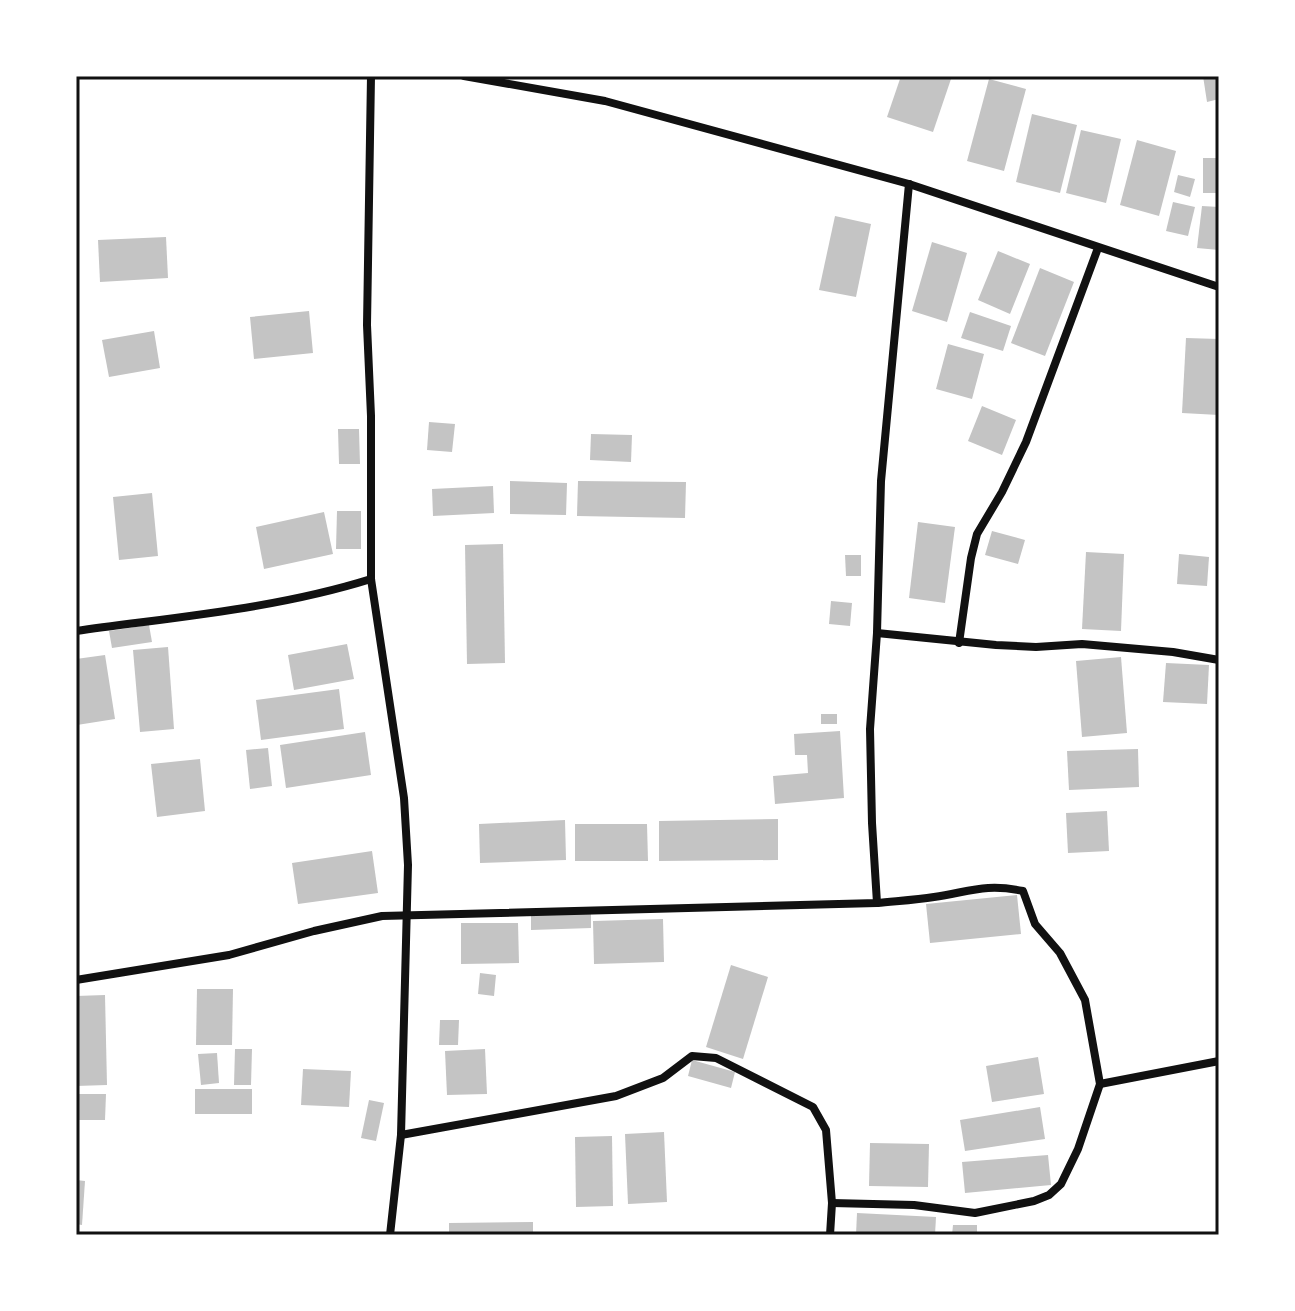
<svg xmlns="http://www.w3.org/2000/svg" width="1295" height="1311" viewBox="0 0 1295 1311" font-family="'DejaVu Sans',sans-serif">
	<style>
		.building { fill: #c4c4c4 }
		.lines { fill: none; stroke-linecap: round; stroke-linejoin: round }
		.minor { stroke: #111; stroke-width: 8 }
		.neatline { fill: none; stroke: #111; stroke-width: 3 }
	</style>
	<rect width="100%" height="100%" fill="#fff"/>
	<!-- building -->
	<g class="building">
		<path d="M901,76H952L933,132L887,117Z"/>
		<path d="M1203,76H1219V99L1207,102Z"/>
		<path d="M989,79L1026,89L1004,171L967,161Z"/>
		<path d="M1032,114L1077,125L1060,193L1016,182Z"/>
		<path d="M1081,130L1121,139L1106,203L1066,193Z"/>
		<path d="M1137,140L1176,151L1159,216L1120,205Z"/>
		<rect x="1203" y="158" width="16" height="35"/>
		<path d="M1178,175L1195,179L1190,197L1174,192Z"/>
		<path d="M1173,202L1195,207L1188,236L1166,231Z"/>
		<path d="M1202,206L1219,207V250L1197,248Z"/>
		<path d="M835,216L871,224L856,297L819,290Z"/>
		<path d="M166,237L168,278L100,282L98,240Z"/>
		<path d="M932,242L967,253L947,322L912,311Z"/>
		<path d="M998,251L1030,264L1010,314L978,300Z"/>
		<path d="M1040,268L1074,282L1045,356L1011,343Z"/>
		<path d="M309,311L313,353L254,359L250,317Z"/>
		<path d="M970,312L1011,326L1003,351L961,338Z"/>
		<path d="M154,331L160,368L109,377L102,340Z"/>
		<path d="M1186,338L1219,339V415L1182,413Z"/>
		<path d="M948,344L984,354L972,399L936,389Z"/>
		<path d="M982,406L1016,420L1002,455L968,441Z"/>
		<path d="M429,422L455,424L452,452L427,450Z"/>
		<path d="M338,429H359L360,464H339Z"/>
		<path d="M591,434L632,435L631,462L590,460Z"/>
		<path d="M510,481L567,483L566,515L510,514Z"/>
		<path d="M578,481L686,482L685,518L577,516Z"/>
		<path d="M493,486L494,513L433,516L432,489Z"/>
		<path d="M152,493L158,556L119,560L113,497Z"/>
		<path d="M337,511H361V549H336Z"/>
		<path d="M324,512L333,554L264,569L256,527Z"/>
		<path d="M918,522L955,527L945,603L909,598Z"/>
		<path d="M992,531L1025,540L1018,564L985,555Z"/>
		<path d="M503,544L505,663L467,664L465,545Z"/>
		<path d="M1086,552L1124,554L1121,631L1082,629Z"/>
		<path d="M1179,554L1209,557L1207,586L1177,584Z"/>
		<path d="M845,555H861V576H846Z"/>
		<path d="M831,601L852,603L850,626L829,624Z"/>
		<path d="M149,625L152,642L112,648L109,631Z"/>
		<path d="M347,644L354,679L294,690L288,655Z"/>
		<path d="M168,647L174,729L140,732L133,650Z"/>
		<path d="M105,655L115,719L77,725L76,659Z"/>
		<path d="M1121,657L1127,733L1082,737L1076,661Z"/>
		<path d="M1166,663L1209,665L1207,704L1163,702Z"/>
		<path d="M339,689L344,729L261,740L256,700Z"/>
		<rect x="821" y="714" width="16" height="10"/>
		<path d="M840,731L844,798L775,804L773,776L808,773L807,755H795L794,734Z"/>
		<path d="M365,732L371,775L286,788L280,745Z"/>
		<path d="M268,748L272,786L250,789L246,750Z"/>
		<path d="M1138,749L1139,787L1069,790L1067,751Z"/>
		<path d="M200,759L205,811L157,817L151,764Z"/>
		<path d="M1107,811L1109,851L1068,853L1066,813Z"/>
		<path d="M778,819V860L659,861V821Z"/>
		<path d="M565,820L566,860L480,863L479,824Z"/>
		<path d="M575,824H647L648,861H575Z"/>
		<path d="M372,851L378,893L298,904L292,863Z"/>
		<path d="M1017,895L1021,934L930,943L926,904Z"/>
		<path d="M591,912V928L531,930V914Z"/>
		<path d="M663,919L664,962L594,964L593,921Z"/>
		<path d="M461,923H518L519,963L461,964Z"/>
		<path d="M731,965L768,977L743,1059L706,1047Z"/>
		<path d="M480,973L496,975L494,996L478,994Z"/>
		<path d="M197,989H233L232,1045H196Z"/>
		<path d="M105,995L107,1085L76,1086V996Z"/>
		<path d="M440,1020H459L458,1045H439Z"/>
		<path d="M235,1049H252L251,1085H234Z"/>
		<path d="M485,1049L487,1094L447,1095L445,1051Z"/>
		<path d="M217,1053L219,1083L201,1085L198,1054Z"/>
		<path d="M1038,1057L1044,1094L992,1102L986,1066Z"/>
		<path d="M692,1060L735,1072L731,1088L688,1076Z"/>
		<path d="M303,1069L351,1071L349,1107L301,1105Z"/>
		<rect x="195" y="1089" width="57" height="25"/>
		<path d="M76,1094H106L105,1120H76Z"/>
		<path d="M369,1100L384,1103L376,1141L361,1138Z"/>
		<path d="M1040,1107L1045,1139L965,1151L960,1120Z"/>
		<path d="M664,1132L667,1202L628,1204L625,1134Z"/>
		<path d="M612,1136L613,1206L576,1207L575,1137Z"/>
		<path d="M870,1143L929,1144L928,1187L869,1186Z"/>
		<path d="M1048,1155L1051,1185L965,1193L962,1162Z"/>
		<path d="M76,1180L85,1181L82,1225L76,1224Z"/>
		<path d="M857,1213L936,1217L935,1235H856Z"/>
		<path d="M533,1222V1235H449V1223Z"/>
		<path d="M953,1225H977V1235H952Z"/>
	</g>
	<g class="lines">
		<!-- minor -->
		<g class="minor">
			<path d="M371,76L367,325L371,416V579L404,798L408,865L401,1135L390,1235"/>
			<path d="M464,76L605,101L909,184L1219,287"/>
			<path d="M76,631C175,617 275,609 371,579"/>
			<path d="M877,633L996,645L1036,647L1082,644L1173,652L1219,660"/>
			<path d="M959,643L971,558L977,534L1002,492L1026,442L1098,248"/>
			<path d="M877,903L872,823L870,729L877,633L881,481L909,184"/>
			<path d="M76,980L229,955L314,931L382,916L877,903C896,901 916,900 934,897C969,892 985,883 1023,891L1035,924L1060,953L1085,1000L1100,1084L1078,1149L1061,1184L1049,1195L1034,1201L975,1213L914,1205L832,1203"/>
			<path d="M1100,1084L1219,1061"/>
			<path d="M401,1135L616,1096L663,1078L692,1056L716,1058L813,1107L826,1130L832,1203L830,1235"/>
		</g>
	</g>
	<!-- border -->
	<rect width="1295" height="1311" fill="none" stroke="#ffffff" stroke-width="156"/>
	<rect x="78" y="78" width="1139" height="1155" class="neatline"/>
</svg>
